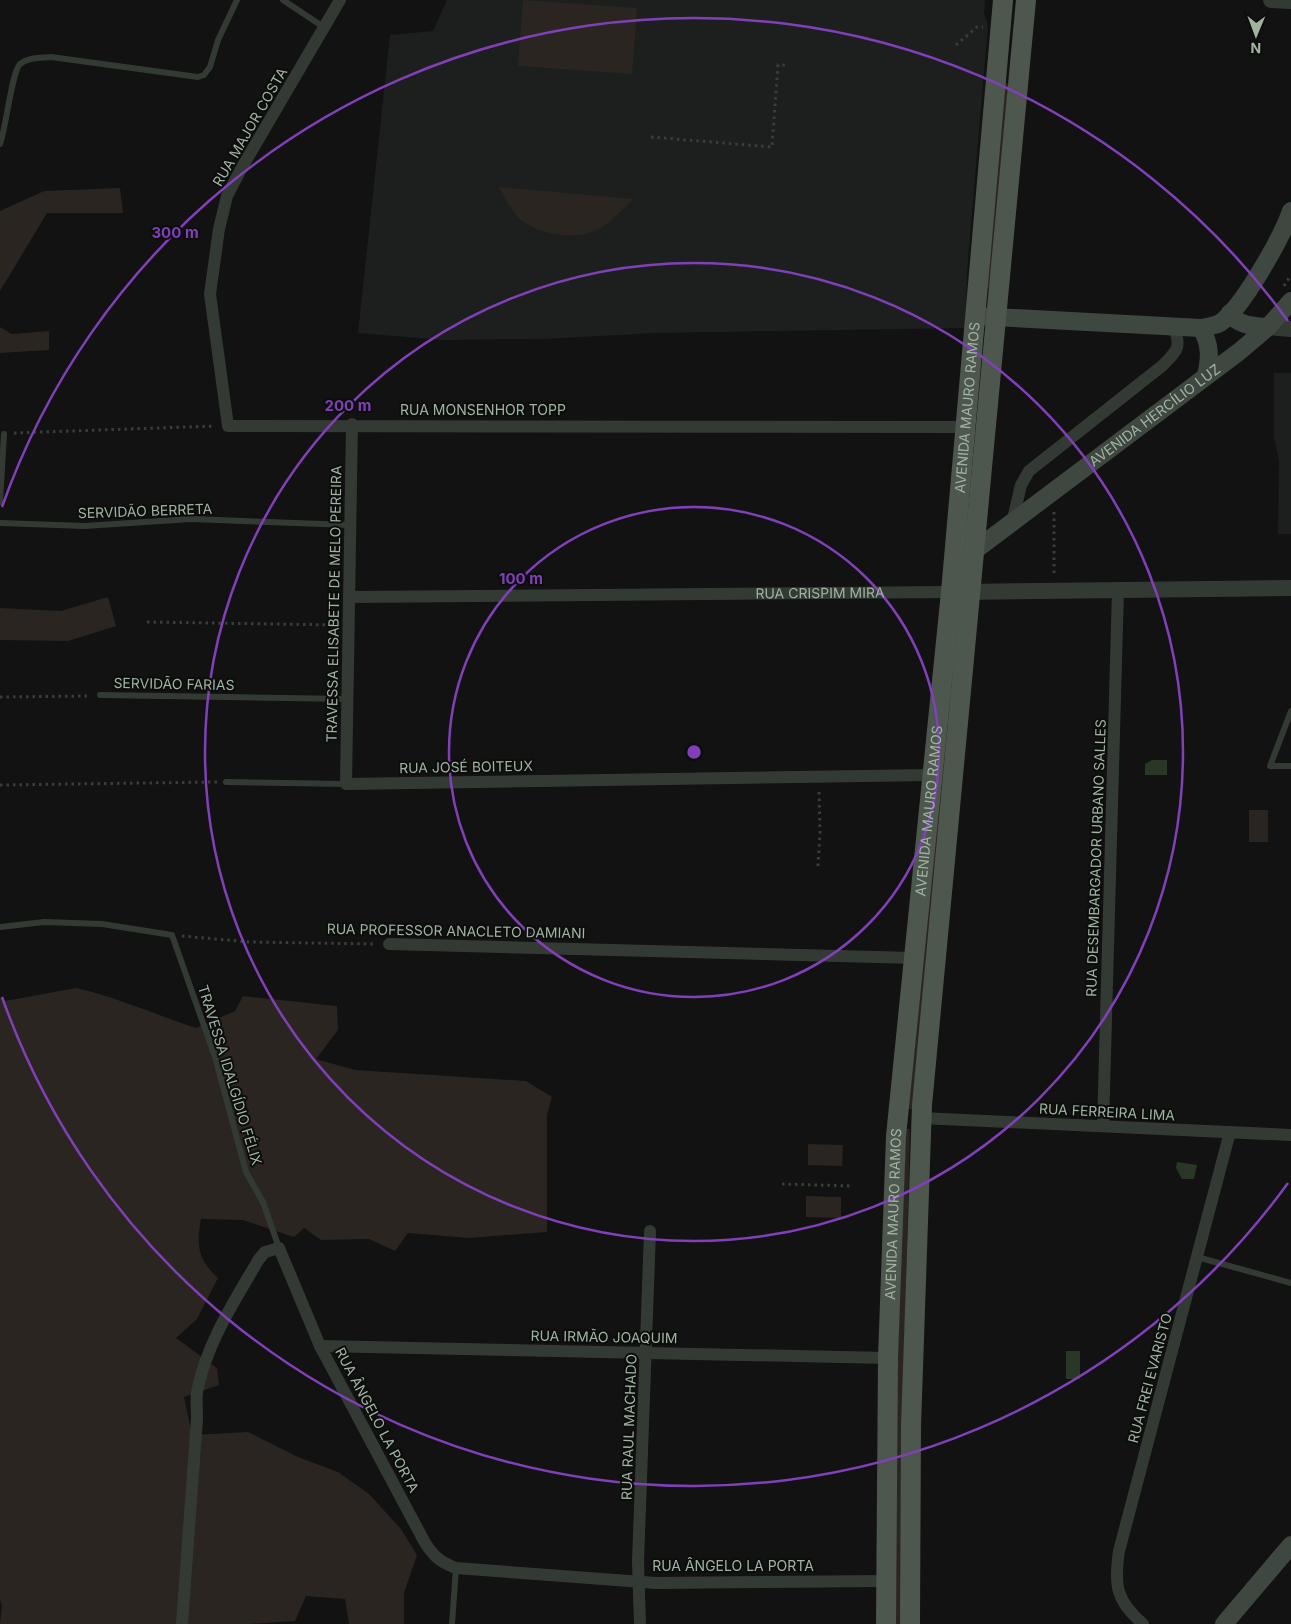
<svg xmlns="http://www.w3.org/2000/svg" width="1291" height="1624" viewBox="0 0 1291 1624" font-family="Inter,sans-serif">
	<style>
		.built { fill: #1c1f1d }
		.green { fill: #2a2520 }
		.water { fill: #2a3726 }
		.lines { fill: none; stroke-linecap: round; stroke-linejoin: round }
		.path { stroke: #373f38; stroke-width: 3; stroke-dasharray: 2.5 4; stroke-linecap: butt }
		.service { stroke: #333a34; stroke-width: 6 }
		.minor { stroke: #333a34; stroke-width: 12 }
		.tertiary { stroke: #333a34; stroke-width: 16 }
		.secondary { stroke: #3f4840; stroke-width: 18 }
		.primary { stroke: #4d574e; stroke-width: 20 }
		.ring { fill: none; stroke: #8140ba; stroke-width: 2.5 }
		.labels { text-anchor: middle; stroke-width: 4; stroke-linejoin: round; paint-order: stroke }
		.street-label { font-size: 14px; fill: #a0b4a1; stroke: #0c0d0c }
		.centre { fill: #8140ba; stroke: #0c0d0c; stroke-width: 2.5 }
		.ring-label { font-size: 15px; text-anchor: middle; font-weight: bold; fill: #8140ba; stroke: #0c0d0c; stroke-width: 4; stroke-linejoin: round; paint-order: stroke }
	</style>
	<rect width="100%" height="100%" fill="#111211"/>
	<!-- built -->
	<g class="built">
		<path d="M447,0H985L984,14L988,26L967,272L966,328L655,333L545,339L443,340L358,333L390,35L433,31Z"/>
		<path d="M1274,373H1291V534H1278L1279,461L1274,437Z"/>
	</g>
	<!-- green -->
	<g class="green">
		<path d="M523,0L637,8L632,74L518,66Z"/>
		<path d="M1004,83L1012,84L993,289L985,288Z"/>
		<path d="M499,187L634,199C622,210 610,224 595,231C573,240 539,235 520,219C511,211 505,198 499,187Z"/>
		<path d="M120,188L123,213H47L0,291V211L44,191Z"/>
		<path d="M0,327L12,334L49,331V350L0,353Z"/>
		<path d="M108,597L116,626L68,641L0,640V608L61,611Z"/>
		<path d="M956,607H961L912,1109H906Z"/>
		<rect x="1249" y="810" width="19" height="32"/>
		<path d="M76,988C117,997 156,1015 196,1028L235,1011L243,996L337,1006L338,1030L316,1059L355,1070L526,1081L552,1097L547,1115V1232L469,1238L408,1233L395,1251L369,1239L321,1240L304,1228L294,1237L243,1220L201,1219C196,1245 198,1260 218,1278L197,1319L176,1338L217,1368L219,1385L184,1397L192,1435L248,1432L298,1457L338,1472L369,1494L401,1529L417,1555L404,1593V1624H349L345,1599L306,1596L295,1621L249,1624H0L2,1606L0,1600V997L5,1001Z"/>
		<path d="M906,1129H910L904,1360L901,1624H894L896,1359Z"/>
		<path d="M808,1144L843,1145L842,1166L808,1165Z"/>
		<path d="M806,1196L841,1197V1218L806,1217Z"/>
	</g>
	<!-- water -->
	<g class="water">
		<path d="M1152,760H1167V775H1145V764Z"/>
		<path d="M1177,1162L1197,1165L1194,1179H1182L1176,1168Z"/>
		<rect x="1066" y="1351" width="14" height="28"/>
	</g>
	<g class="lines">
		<!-- path -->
		<g class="path">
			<path d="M956,45L977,27H983"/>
			<path d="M651,137L772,147L778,65H787"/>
			<path d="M1284,286L1291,275"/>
			<path d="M14,433L215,426"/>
			<path d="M1054,512V575"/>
			<path d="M147,622L336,625"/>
			<path d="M0,697L89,696"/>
			<path d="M0,785L217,782"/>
			<path d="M818,866L820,833L819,789"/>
			<path d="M182,936L249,942L376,944"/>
			<path d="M782,1184L853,1186"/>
		</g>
		<!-- service -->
		<g class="service">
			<path d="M283,0L325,28"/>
			<path d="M0,144C6,128 12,71 20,64C29,57 40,58 51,57L198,77L204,75L210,67L218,40L237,0"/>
			<path d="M0,502L4,434"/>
			<path d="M0,523L85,526L191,519L350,525"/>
			<path d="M100,695L348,699"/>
			<path d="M1291,711L1270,766H1291"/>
			<path d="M226,782L346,784"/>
			<path d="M0,927L44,922L102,924L172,935L215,1057L246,1172L263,1202L279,1248"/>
			<path d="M1197,1257L1291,1283"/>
			<path d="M452,1624L456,1568"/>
		</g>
		<!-- minor -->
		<g class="minor">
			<path d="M340,0L241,169L227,196L219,229L210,294L228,426L966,427"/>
			<path d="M352,424L346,784L932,775"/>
			<path d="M1012,523L1021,485L1029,471L1162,366C1176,352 1183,347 1173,327"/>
			<path id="s1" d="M349,597L951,592"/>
			<path d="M389,944L914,958"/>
			<path d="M921,1118L1291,1135"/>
			<path d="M1103,1126L1118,590"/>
			<path d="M320,1346L888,1358"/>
			<path d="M182,1624L197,1419C197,1410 196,1400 197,1392C206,1344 235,1300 259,1259L265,1252L279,1248L320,1346L424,1541C433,1556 440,1562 456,1568L656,1583L885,1581"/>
			<path d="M640,1624L638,1562L650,1231"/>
			<path d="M1143,1624C1116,1601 1114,1585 1119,1551L1230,1132"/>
		</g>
		<!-- tertiary -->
		<g class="tertiary">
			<path d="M1271,0L1291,1"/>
			<path d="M1268,327L1291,329"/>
			<path d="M958,592L1291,588"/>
		</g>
		<!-- secondary -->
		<g class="secondary">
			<path d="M1230,313C1238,326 1254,326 1268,327"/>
			<path d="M976,316L1201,328C1207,327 1214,326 1220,323C1242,309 1282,237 1291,211"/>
			<path d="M1201,328C1211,345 1210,358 1206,376"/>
			<path id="s2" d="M974,551L1240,351L1268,327L1291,301"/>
			<path d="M1224,1624L1291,1545"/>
		</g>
		<!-- primary -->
		<g class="primary">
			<path id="s3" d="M886,1624L888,1358L896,1136L951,592L1003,0"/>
			<path d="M910,1624L911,1426L922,1105L1026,0"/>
		</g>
	</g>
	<!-- distance rings -->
	<g class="ring">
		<circle cx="694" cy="752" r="245"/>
		<circle cx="694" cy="752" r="489"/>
		<path d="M1288 1183A734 734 0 0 1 2 997M2 507A734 734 0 0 1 1288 321"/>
	</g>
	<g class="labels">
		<!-- street labels -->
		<g class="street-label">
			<text transform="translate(250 127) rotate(-60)" y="5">RUA MAJOR COSTA</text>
			<text dy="5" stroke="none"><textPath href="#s3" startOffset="1220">AVENIDA MAURO RAMOS</textPath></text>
			<text x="483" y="415">RUA MONSENHOR TOPP</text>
			<text dy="5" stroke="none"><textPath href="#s2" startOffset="226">AVENIDA HERCÍLIO LUZ</textPath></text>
			<text transform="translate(145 511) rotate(-2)" y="5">SERVIDÃO BERRETA</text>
			<text dy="5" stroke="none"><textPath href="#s1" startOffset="471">RUA CRISPIM MIRA</textPath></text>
			<text transform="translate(334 604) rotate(-89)" y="5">TRAVESSA ELISABETE DE MELO PEREIRA</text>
			<text transform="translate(174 684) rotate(1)" y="5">SERVIDÃO FARIAS</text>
			<text transform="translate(466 767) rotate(-1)" y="5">RUA JOSÉ BOITEUX</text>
			<text dy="5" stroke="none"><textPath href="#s3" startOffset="815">AVENIDA MAURO RAMOS</textPath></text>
			<text transform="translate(1096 858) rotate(-88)" y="5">RUA DESEMBARGADOR URBANO SALLES</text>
			<text transform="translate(456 931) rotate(1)" y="5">RUA PROFESSOR ANACLETO DAMIANI</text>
			<text transform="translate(230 1075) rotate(73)" y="5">TRAVESSA IDALGÍDIO FÉLIX</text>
			<text transform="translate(1107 1112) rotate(3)" y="5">RUA FERREIRA LIMA</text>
			<text dy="5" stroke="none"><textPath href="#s3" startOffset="410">AVENIDA MAURO RAMOS</textPath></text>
			<text transform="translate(604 1337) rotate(1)" y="5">RUA IRMÃO JOAQUIM</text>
			<text transform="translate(1150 1378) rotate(-75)" y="5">RUA FREI EVARISTO</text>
			<text transform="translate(377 1420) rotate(62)" y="5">RUA ÂNGELO LA PORTA</text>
			<text transform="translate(629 1427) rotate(-88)" y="5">RUA RAUL MACHADO</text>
			<text x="733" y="1571">RUA ÂNGELO LA PORTA</text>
		</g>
	</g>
	<circle cx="694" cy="752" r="8" class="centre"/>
	<g class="ring-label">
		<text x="175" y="238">300 m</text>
		<text x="348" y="411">200 m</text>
		<text x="521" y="584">100 m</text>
	</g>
	<!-- north arrow -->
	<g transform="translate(1256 35) rotate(181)" stroke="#0c0d0c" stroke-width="4" paint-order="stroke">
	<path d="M0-4L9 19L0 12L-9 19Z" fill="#a0b4a1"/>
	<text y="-8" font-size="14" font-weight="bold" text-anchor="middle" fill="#a0b4a1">N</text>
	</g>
</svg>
